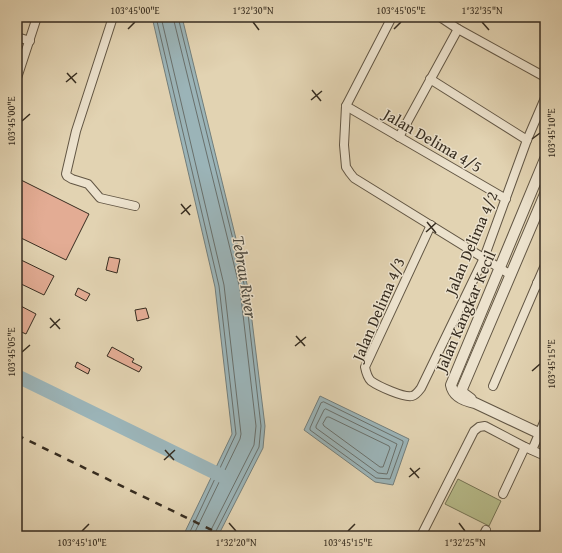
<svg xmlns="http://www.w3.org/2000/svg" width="562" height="553" viewBox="0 0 562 553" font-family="'Gentium Book Plus',serif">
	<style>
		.green { fill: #b6bb8a; stroke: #767455 }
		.water { fill: #9bb4b8; stroke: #737e7b }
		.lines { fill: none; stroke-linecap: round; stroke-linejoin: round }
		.shore { stroke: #69706c; stroke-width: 1 }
		.river { stroke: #9bb4b8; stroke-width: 14 }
		.building { fill: #e3ac94; stroke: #372d20 }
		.minor-casing { stroke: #625644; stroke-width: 10 }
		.tertiary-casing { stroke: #625644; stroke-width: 12 }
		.minor { stroke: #ece2cd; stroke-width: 8 }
		.tertiary { stroke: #ece2cd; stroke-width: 10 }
		.rail { stroke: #372d20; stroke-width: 2.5; stroke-dasharray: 7 7; stroke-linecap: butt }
		.ticks { fill: none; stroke: #372d20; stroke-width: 1.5 }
		.labels { text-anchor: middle; stroke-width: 3; stroke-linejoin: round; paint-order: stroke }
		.street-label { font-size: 16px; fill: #372d20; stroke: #ece2cd }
		.water-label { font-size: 17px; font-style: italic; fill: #4b483e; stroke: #ece2cd }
		.neatline { fill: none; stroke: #372d20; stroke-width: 1.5 }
		.ticks-label { font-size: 10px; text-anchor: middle; fill: #372d20 }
	</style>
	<rect width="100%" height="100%" fill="#e2d3b2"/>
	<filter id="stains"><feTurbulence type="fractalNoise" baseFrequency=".005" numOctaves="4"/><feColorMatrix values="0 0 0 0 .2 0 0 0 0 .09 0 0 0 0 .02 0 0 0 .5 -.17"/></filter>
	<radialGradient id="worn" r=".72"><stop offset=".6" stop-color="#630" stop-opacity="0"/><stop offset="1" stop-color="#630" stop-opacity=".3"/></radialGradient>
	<!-- green -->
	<path class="green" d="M458,479L501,501L489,526L445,504Z"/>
	<!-- water -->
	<g class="water">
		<path d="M152,17H182L248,288L265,426L263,448L218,536H183L232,434L215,287Z"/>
		<path d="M320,396L409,439L393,485L375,482L304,430Z"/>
	</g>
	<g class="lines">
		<!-- shore -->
		<g class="shore">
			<path d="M156,17L219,286L236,434L188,536"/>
			<path d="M161,17L224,285L241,434L240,439L193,536"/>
			<path d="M173,17L240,289L256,426L254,445L211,530L210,536"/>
			<path d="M178,17L245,288L261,426L259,447L215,533V536"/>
			<path d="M324,402L403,441V443L390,479L376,478L310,430V428L321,403Z"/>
			<path d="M326,409L397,444L387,474L378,473L316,428V426L324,410Z"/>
			<path d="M327,417H329L389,446L390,448L383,467H380L324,426L323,424Z"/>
		</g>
		<!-- river -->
		<path class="river" d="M17,376L224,477"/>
	</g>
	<!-- building -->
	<g class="building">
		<path d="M17,178L89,214L66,260L17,236Z"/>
		<path d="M109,257L120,259L117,273L106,270Z"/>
		<path d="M17,258L54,276L44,295L17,282Z"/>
		<path d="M78,288L90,294L86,301L75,295Z"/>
		<path d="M17,304L36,314L26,334L17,330Z"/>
		<path d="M146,308L149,318L137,321L135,310Z"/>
		<path d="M112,347L134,359L132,362L142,367L139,372L107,356Z"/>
		<path d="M77,362L90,369L88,374L75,367Z"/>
	</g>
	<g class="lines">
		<defs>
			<g id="minor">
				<path d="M113,17L76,131L66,174L67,176L72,179L88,184L100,198L135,206"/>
				<path d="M392,17L346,106L344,145L346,167L350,173L354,178L511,275"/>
				<path d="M440,17L458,29L545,77"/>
				<path d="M17,37L30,41"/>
				<path d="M17,78L37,17"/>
				<path d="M430,79L527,140"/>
				<path d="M346,106L506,199"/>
				<path d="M399,137L458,29"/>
				<path d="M431,225L365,367C366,372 367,377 371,381C378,386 404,398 412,396C416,395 418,392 421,388L484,258L527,140L545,98"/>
				<path d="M537,283L545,287"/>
				<path d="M493,386L545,265"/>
				<path d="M532,450L545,420"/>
				<path d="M503,494L525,447"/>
				<path d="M421,536L474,431L479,427L485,426L525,447L545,456"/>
				<path d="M483,536L486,530"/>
				<path d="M542,536L545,530"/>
			</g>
			<g id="tertiary">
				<path d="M545,159L451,385C453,396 465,401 475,403L545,436"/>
				<path d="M471,399L463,393L462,389L545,194"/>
			</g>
		</defs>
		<!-- minor casing -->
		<use href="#minor" class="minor-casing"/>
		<!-- tertiary casing -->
		<use href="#tertiary" class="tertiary-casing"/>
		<!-- minor -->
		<use href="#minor" class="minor"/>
		<!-- tertiary -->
		<use href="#tertiary" class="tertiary"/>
		<!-- rail -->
		<path class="rail" d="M17,435L224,536"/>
	</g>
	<!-- ticks -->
	<path class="ticks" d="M253,22L259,30M482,22L489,30M128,29L135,22M394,29L401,22M67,73L76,83M66,82L77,73M312,90L321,101M311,100L322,91M22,121L30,114M532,139L540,133M181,204L190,215M181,214L191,205M427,222L436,233M426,232L436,223M50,318L60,329M50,328L60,319M296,336L305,346M295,346L306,337M22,352L30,345M532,371L540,364M165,450L174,460M164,460L175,450M410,468L419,478M409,477L420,468M229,523L236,531M459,523L465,531M82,531L89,524M348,531L355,524"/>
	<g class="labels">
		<!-- street labels -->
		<g class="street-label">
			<text transform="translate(433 140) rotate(30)" y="6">Jalan Delima 4/5</text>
			<text transform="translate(471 243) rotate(-67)" y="6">Jalan Delima 4/2</text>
			<text transform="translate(378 309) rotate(-67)" y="6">Jalan Delima 4/3</text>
			<text transform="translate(465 311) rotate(-67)" y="6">Jalan Kangkar Kecil</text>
		</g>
		<!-- water labels -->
		<g class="water-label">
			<text transform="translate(245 277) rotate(81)" y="6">Tebrau River</text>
		</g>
	</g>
	<!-- margin -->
	<rect width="562" height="553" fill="none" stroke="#e2d3b2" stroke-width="44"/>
	<rect x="22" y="22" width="518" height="509" class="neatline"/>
	<g class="ticks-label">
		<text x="135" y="14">103°45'00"E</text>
		<text x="253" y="14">1°32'30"N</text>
		<text x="401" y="14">103°45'05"E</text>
		<text x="482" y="14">1°32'35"N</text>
		<text transform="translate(11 121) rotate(-90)" y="4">103°45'00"E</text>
		<text transform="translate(551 133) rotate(-90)" y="4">103°45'10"E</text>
		<text transform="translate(11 352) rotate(-90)" y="4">103°45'05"E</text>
		<text transform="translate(551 364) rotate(-90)" y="4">103°45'15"E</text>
		<text x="82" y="546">103°45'10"E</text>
		<text x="236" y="546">1°32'20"N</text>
		<text x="348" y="546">103°45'15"E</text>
		<text x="465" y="546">1°32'25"N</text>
	</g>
	<rect width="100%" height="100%" filter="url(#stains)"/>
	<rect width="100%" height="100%" fill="url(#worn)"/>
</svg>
